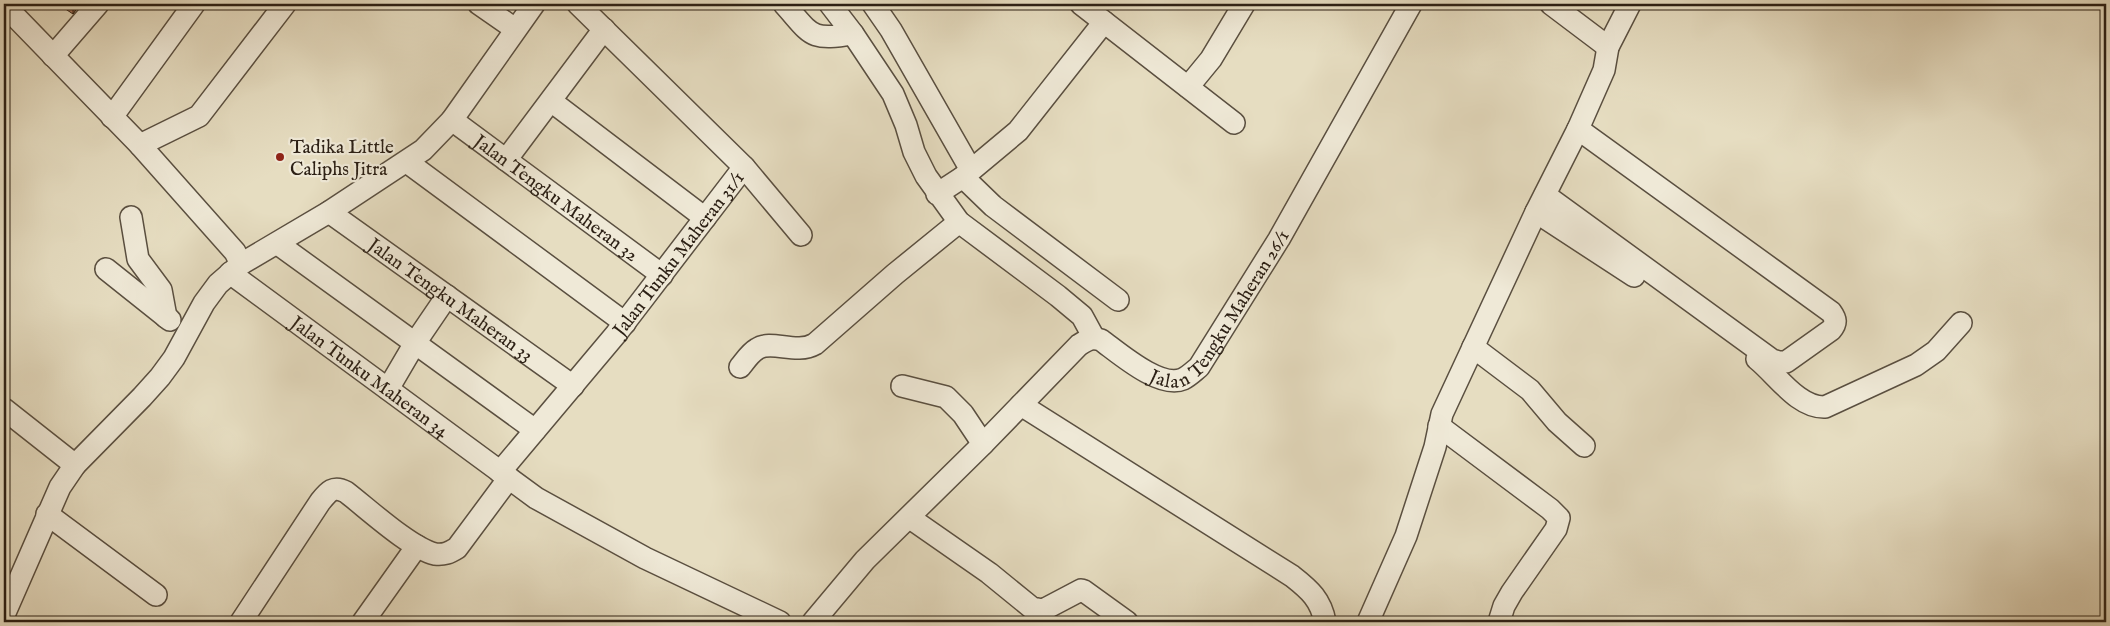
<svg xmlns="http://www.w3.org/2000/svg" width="2110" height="626" viewBox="0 0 2110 626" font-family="'IM FELL English',serif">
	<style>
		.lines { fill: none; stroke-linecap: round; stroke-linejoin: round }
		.minor-casing { stroke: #5a4f40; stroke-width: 24 }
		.minor { stroke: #efe9d7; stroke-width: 21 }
		.wall { fill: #b27960; stroke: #2c2015 }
		.shaded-wall { fill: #91634e; stroke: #2c2015 }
		.poi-dot { fill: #8f2418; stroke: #efe9d7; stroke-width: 2 }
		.labels { text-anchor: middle; stroke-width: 4.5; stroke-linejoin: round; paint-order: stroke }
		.poi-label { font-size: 19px; fill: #2c2015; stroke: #efe9d7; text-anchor: start }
		.street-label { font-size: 19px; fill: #2c2015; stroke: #efe9d7 }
	</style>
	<rect width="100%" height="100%" fill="#e6ddc1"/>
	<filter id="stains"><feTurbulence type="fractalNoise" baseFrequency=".004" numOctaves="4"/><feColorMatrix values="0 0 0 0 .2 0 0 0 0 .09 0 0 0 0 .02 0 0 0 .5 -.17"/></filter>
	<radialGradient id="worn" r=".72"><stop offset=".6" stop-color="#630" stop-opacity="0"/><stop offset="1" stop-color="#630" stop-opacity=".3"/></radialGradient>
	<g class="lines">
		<defs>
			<g id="minor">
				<path d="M479,4L515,29"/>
				<path d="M578,4L744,167L801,235"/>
				<path d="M784,4C812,35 809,41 853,34"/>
				<path d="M830,4L853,34L893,94L906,125L914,152L926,176L959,222L1058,296L1082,316L1094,338"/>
				<path d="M873,4L891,30L971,170"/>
				<path d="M1081,4L1234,123"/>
				<path d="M1551,4L1608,47"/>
				<path d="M4,5L140,145L235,252L241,264"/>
				<path d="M53,56L98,4"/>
				<path d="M1188,87L1211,59L1244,4"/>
				<path d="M551,101L705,218"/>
				<path d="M112,117L194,4"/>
				<path id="s1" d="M452,120L662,275"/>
				<path d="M140,145L199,116L285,4"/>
				<path d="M506,160L604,29"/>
				<path d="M407,162L625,323"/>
				<path d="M963,177L993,206L1118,300"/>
				<path d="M937,194L963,177L1018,131L1104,22"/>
				<path d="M1545,195L1772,360L1779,362H1786L1831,330C1837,323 1836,319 1831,312L1578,129"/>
				<path id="s2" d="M329,212L573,386"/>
				<path d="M1536,212L1634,276"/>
				<path d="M131,217L138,259L161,290L166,317"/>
				<path d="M278,244L535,430"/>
				<path d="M106,269L170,320"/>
				<path id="s3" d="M230,273L536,498L645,558L780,622"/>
				<path d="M1473,347L1530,390L1557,422L1584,446"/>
				<path d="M1757,359C1777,375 1798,408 1825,407L1916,365L1936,351L1961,323"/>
				<path d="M740,367C745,361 750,353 757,349C771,339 796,355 815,344L895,274L959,222"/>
				<path d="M902,386L946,397L963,414L983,444"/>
				<path d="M388,389L415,343L447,296"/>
				<path d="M1021,405L1292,576C1310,590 1321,600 1325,622"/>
				<path d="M4,409L75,465"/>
				<path d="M1439,426L1550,509L1559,518L1556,529L1512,592L1504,606L1499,622"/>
				<path id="s4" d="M500,472L616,334L744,167"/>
				<path d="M47,514L156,595"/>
				<path d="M910,518L989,573L1032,608L1043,610L1081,590L1084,591L1127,622"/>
				<path d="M4,615L60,487L75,465L142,397L160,377L174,358L204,303L218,284L241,264L329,212L423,150L452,120L534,4"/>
				<path d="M241,622L320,502C328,492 333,485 346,492C367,508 410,548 435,554C444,555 449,553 457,548L509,478"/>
				<path d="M363,622L417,546"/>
				<path id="s5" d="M813,622L865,560L983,444L1079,345C1087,340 1091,337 1101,340C1119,353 1160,389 1183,379C1189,376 1194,371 1199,367L1279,239L1411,4"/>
				<path d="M1368,622L1406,536L1435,447L1442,414L1536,212L1578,129L1604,70L1608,47L1630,4"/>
			</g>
		</defs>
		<!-- minor casing -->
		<use href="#minor" class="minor-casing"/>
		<!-- minor -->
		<use href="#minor" class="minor"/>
	</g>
	<!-- wall -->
	<path class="wall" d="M58,4H80L73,14Z"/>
	<!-- shaded-wall -->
	<path class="shaded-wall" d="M74,4H80L73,14V6Z"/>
	<!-- markers -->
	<circle class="poi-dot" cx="280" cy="157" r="5"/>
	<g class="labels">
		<!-- poi labels -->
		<g class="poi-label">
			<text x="290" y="153">Tadika Little<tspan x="290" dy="22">Caliphs Jitra</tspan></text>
		</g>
		<!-- street labels -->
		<g class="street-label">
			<text dy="7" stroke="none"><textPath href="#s1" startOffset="130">Jalan Tengku Maheran 32</textPath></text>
			<text dy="7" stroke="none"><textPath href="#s4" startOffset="282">Jalan Tunku Maheran 31/1</textPath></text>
			<text dy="7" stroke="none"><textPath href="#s5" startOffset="575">Jalan Tengku Maheran 26/1</textPath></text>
			<text dy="7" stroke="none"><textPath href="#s2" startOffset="150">Jalan Tengku Maheran 33</textPath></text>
			<text dy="7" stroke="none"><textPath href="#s3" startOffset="174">Jalan Tunku Maheran 34</textPath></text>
		</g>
	</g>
	<!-- margin -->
	<rect width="2110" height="626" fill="none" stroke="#e6ddc1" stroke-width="20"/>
	<rect x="5" y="5" width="2100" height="616" fill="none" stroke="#2c2015" stroke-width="2.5"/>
	<rect x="10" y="10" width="2090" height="606" fill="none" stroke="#2c2015"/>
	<rect width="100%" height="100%" filter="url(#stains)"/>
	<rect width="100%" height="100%" fill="url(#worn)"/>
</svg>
